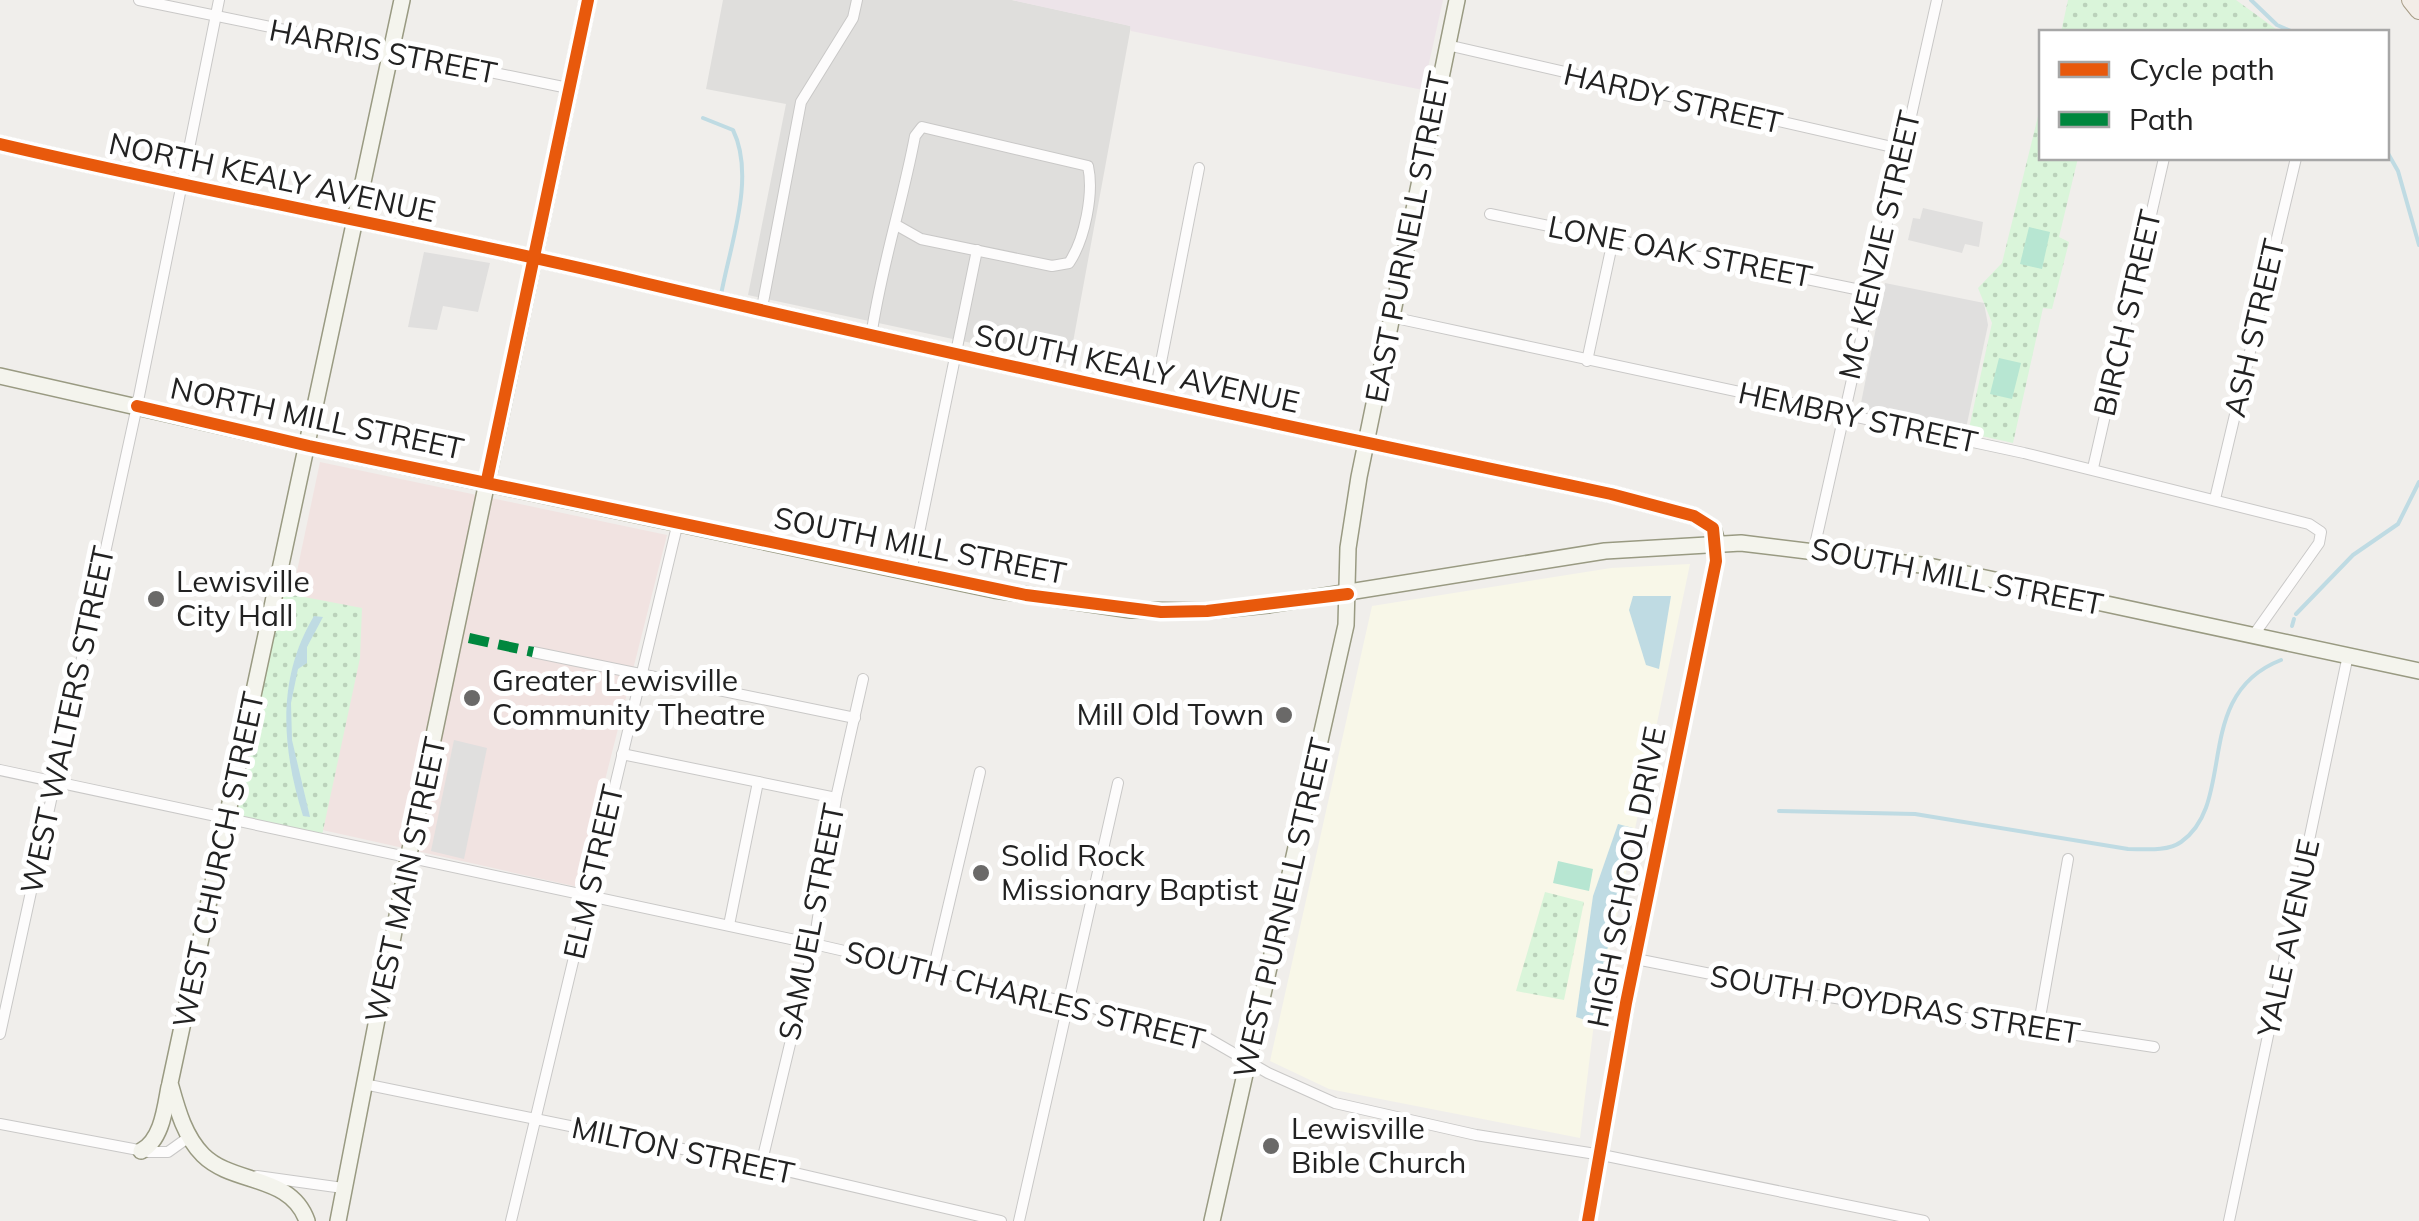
<svg xmlns="http://www.w3.org/2000/svg" width="2419" height="1221" viewBox="0 0 2419 1221" font-family="Mulish,sans-serif">
	<style>
		.residential { fill: #dfdedc }
		.commercial { fill: #f1e3e1 }
		.industrial { fill: #ede4e9 }
		.education { fill: #f8f7e8 }
		.park { fill: url(#park-dots) }
		.pitch { fill: #b7e6d2 }
		.parking { fill: #e0dfde }
		.water { fill: #bfdbe3 }
		.lines { fill: none; stroke-linecap: round; stroke-linejoin: round }
		.stream { stroke: #bfdbe3; stroke-width: 4 }
		.street-casing { stroke: #c9c8c7; stroke-width: 12 }
		.secondary-casing { stroke: #999a82; stroke-width: 18 }
		.primary-casing { stroke: #a79c86; stroke-width: 20 }
		.street { stroke: #fdfcfc; stroke-width: 10 }
		.secondary { stroke: #f4f4ed; stroke-width: 15 }
		.primary { stroke: #f3ede7; stroke-width: 18 }
		.quiet { stroke: #00873e; stroke-width: 10; stroke-dasharray: 20 10; stroke-linecap: butt }
		.cycleway-casing { stroke: #fff; stroke-width: 19 }
		.cycleway { stroke: #e8590c; stroke-width: 12 }
		.poi-dot { fill: #6a6968; stroke: #fff; stroke-width: 4 }
		.labels { text-anchor: middle; stroke-width: 10; stroke-linejoin: round; paint-order: stroke }
		.street-label { font-size: 30px; fill: #222; stroke: #fff }
		.poi-label { font-size: 30px; fill: #222; stroke: #fff; text-anchor: start }
	</style>
	<defs>
		<pattern id="park-dots" width="8" height="8" patternUnits="userSpaceOnUse" patternTransform="scale(2.5)"><rect width="8" height="8" fill="#daf5da"/><path d="M2 2h.1M6 6h.1" fill="none" stroke="#bbd2bb" stroke-width="1.8" stroke-linecap="round"/></pattern>
	</defs>
	<rect width="100%" height="100%" fill="#f0eeeb"/>
	<!-- residential -->
	<path class="residential" d="M723,0H1012L1131,26L1069,364L748,295L786,104L706,89Z"/>
	<!-- commercial -->
	<path class="commercial" d="M320,462L667,535L578,887L246,813Z"/>
	<!-- industrial -->
	<path class="industrial" d="M1012,0H1443L1423,90L1131,31L1130,26Z"/>
	<!-- education -->
	<path class="education" d="M1690,564L1593,1031L1580,1138L1329,1089L1270,1061L1372,606L1611,568Z"/>
	<!-- park -->
	<g class="park">
		<path d="M2068,0H2236L2280,32H2061Z"/>
		<path d="M2041,104L2042,158H2078L2059,237L2069,242L2052,309L2043,308L2013,443L1968,433L1992,323L1978,288L2002,263Z"/>
		<path d="M278,592L362,608L360,658L321,840L229,821Z"/>
		<path d="M1545,892L1584,902L1564,1000L1516,991Z"/>
	</g>
	<!-- pitch -->
	<g class="pitch">
		<path d="M2029,227L2050,232L2042,269L2020,264Z"/>
		<path d="M1999,358L2021,363L2012,399L1990,394Z"/>
		<path d="M1558,861L1593,869L1589,891L1553,883Z"/>
	</g>
	<!-- parking -->
	<g class="parking">
		<path d="M1923,208L1983,222L1979,247L1965,244L1962,253L1908,240L1913,218L1920,219Z"/>
		<path d="M424,252L490,263L478,312L443,306L437,330L408,327Z"/>
		<path d="M1885,283L1984,303L1988,325L1965,433L1860,408Z"/>
		<path d="M454,740L487,748L464,859L431,851Z"/>
	</g>
	<!-- water -->
	<g class="water">
		<path d="M1633,596H1671L1659,669L1646,665L1629,610Z"/>
		<path d="M314,616L323,617L307,647V663L298,669L291,703L292,740L310,817L303,816C282,749 276,679 314,616Z"/>
		<path d="M1618,824L1633,828L1592,1022L1576,1017L1593,896Z"/>
	</g>
	<g class="lines">
		<!-- stream -->
		<g class="stream">
			<path d="M2251,0L2277,25L2293,32"/>
			<path d="M703,118L733,130C756,177 730,245 721,295"/>
			<path d="M2386,150L2398,171L2419,245"/>
			<path d="M2296,614L2353,555L2398,524L2419,482"/>
			<path d="M2292,626L2294,619"/>
			<path d="M1779,811L1915,814L2128,849C2144,849 2167,852 2181,842C2238,802 2191,695 2281,660"/>
		</g>
		<defs>
			<g id="street">
				<path d="M139,0L568,88"/>
				<path d="M1447,45L1901,149"/>
				<path d="M1490,214L1870,292"/>
				<path d="M761,313L801,102L853,18L857,0"/>
				<path d="M1391,317L2024,453L2309,524L2321,532L2319,543L2253,636"/>
				<path d="M871,337C881,267 902,205 915,136L922,127L1088,166C1094,193 1085,239 1069,263L1052,266L921,239L898,226"/>
				<path d="M1587,361L1613,240"/>
				<path d="M1154,398L1199,168"/>
				<path d="M2093,468L2164,158"/>
				<path d="M2215,499L2296,158"/>
				<path d="M1814,549L1937,0"/>
				<path d="M911,572L977,250"/>
				<path d="M533,652L855,718"/>
				<path d="M622,754L836,798"/>
				<path d="M0,770L814,944L1197,1032L1268,1073L1335,1103L1476,1135L1602,1155L1924,1221"/>
				<path d="M729,925L758,782"/>
				<path d="M1636,959L1816,995L2154,1047"/>
				<path d="M933,971L980,772"/>
				<path d="M2038,1029L2068,859"/>
				<path d="M0,1034L137,406L219,0"/>
				<path d="M364,1084L761,1165L1001,1221"/>
				<path d="M0,1124L149,1152H168L189,1137"/>
				<path d="M761,1165L814,944L836,798L863,679"/>
				<path d="M257,1176L343,1188"/>
				<path d="M511,1221L678,522"/>
				<path d="M1019,1221L1118,783"/>
				<path d="M1588,1221L1717,542"/>
				<path d="M2229,1221L2348,655"/>
			</g>
			<g id="secondary">
				<path d="M0,144C212,194 427,231 640,282C963,358 1287,426 1611,494L1694,516L1713,528L1717,542"/>
				<path d="M0,376L309,446L994,590L1131,610L1207,611L1268,605L1605,551L1741,543L1929,566L2419,671"/>
				<path d="M141,1151C162,1140 165,1108 169,1087"/>
				<path d="M307,1221C291,1174 233,1185 203,1155C184,1136 177,1108 170,1083L402,0"/>
				<path d="M338,1221L408,859L588,0"/>
				<path d="M1212,1221L1346,625L1348,548L1359,477L1457,0"/>
			</g>
			<path id="primary" d="M2411,0L2419,10"/>
		</defs>
		<!-- street casing -->
		<use href="#street" class="street-casing"/>
		<!-- secondary casing -->
		<use href="#secondary" class="secondary-casing"/>
		<!-- primary casing -->
		<use href="#primary" class="primary-casing"/>
		<!-- street -->
		<use href="#street" class="street"/>
		<!-- secondary -->
		<use href="#secondary" class="secondary"/>
		<!-- primary -->
		<use href="#primary" class="primary"/>
		<!-- quiet -->
		<path class="quiet" d="M469,638L533,652"/>
		<defs>
			<g id="cycleway">
				<path d="M0,144C212,194 427,231 640,282C963,358 1287,426 1611,494L1694,516L1713,528L1716,561L1626,1003L1588,1221"/>
				<path d="M137,406L309,446L1026,595L1161,612L1207,611L1348,594"/>
				<path d="M487,480L588,0"/>
			</g>
		</defs>
		<!-- cycleway casing -->
		<use href="#cycleway" class="cycleway-casing"/>
		<!-- cycleway -->
		<use href="#cycleway" class="cycleway"/>
	</g>
	<!-- markers -->
	<g class="poi-dot">
		<circle cx="156" cy="599" r="10"/>
		<circle cx="472" cy="698" r="10"/>
		<circle cx="1284" cy="715" r="10"/>
		<circle cx="981" cy="873" r="10"/>
		<circle cx="1271" cy="1146" r="10"/>
	</g>
	<g class="labels">
		<!-- street labels -->
		<g class="street-label">
			<text transform="translate(383 52) rotate(11)" y="10">HARRIS STREET</text>
			<text transform="translate(1673 99) rotate(13)" y="10">HARDY STREET</text>
			<text transform="translate(272 178) rotate(12)" y="10">NORTH KEALY AVENUE</text>
			<text transform="translate(1408 237) rotate(-79)" y="10">EAST PURNELL STREET</text>
			<text transform="translate(1880 245) rotate(-77)" y="10">MC KENZIE STREET</text>
			<text transform="translate(1680 252) rotate(11)" y="10">LONE OAK STREET</text>
			<text transform="translate(2128 313) rotate(-77)" y="10">BIRCH STREET</text>
			<text transform="translate(2255 328) rotate(-77)" y="10">ASH STREET</text>
			<text transform="translate(1137 369) rotate(12)" y="10">SOUTH KEALY AVENUE</text>
			<text transform="translate(1858 418) rotate(12)" y="10">HEMBRY STREET</text>
			<text transform="translate(317 419) rotate(12)" y="10">NORTH MILL STREET</text>
			<text transform="translate(920 546) rotate(11)" y="10">SOUTH MILL STREET</text>
			<text transform="translate(1957 577) rotate(11)" y="10">SOUTH MILL STREET</text>
			<text transform="translate(68 720) rotate(-78)" y="10">WEST WALTERS STREET</text>
			<text transform="translate(219 860) rotate(-78)" y="10">WEST CHURCH STREET</text>
			<text transform="translate(594 872) rotate(-77)" y="10">ELM STREET</text>
			<text transform="translate(1627 877) rotate(-79)" y="10">HIGH SCHOOL DRIVE</text>
			<text transform="translate(406 880) rotate(-78)" y="10">WEST MAIN STREET</text>
			<text transform="translate(1283 908) rotate(-77)" y="10">WEST PURNELL STREET</text>
			<text transform="translate(812 922) rotate(-79)" y="10">SAMUEL STREET</text>
			<text transform="translate(2289 938) rotate(-78)" y="10">YALE AVENUE</text>
			<text transform="translate(1025 996) rotate(14)" y="10">SOUTH CHARLES STREET</text>
			<text transform="translate(1895 1005) rotate(9)" y="10">SOUTH POYDRAS STREET</text>
			<text transform="translate(683 1151) rotate(12)" y="10">MILTON STREET</text>
		</g>
		<!-- poi labels -->
		<g class="poi-label">
			<text x="176" y="592">Lewisville<tspan x="176" dy="34">City Hall</tspan></text>
			<text x="492" y="691">Greater Lewisville<tspan x="492" dy="34">Community Theatre</tspan></text>
			<text x="1264" y="725" text-anchor="end">Mill Old Town</text>
			<text x="1001" y="866">Solid Rock<tspan x="1001" dy="34">Missionary Baptist</tspan></text>
			<text x="1291" y="1139">Lewisville<tspan x="1291" dy="34">Bible Church</tspan></text>
		</g>
	</g>
	<!-- legend -->
	<rect x="2039" y="30" width="350" height="130" fill="#ffffff" stroke="#a7a7a7" stroke-width="2.5"/>
	<rect x="2059" y="62" width="50" height="15" fill="#e8590c" stroke="#a7a7a7" stroke-width="2.5"/>
	<text x="2129" y="80" font-size="30" fill="#222222">Cycle path</text>
	<rect x="2059" y="112" width="50" height="15" fill="#00873e" stroke="#a7a7a7" stroke-width="2.5"/>
	<text x="2129" y="130" font-size="30" fill="#222222">Path</text>
</svg>
